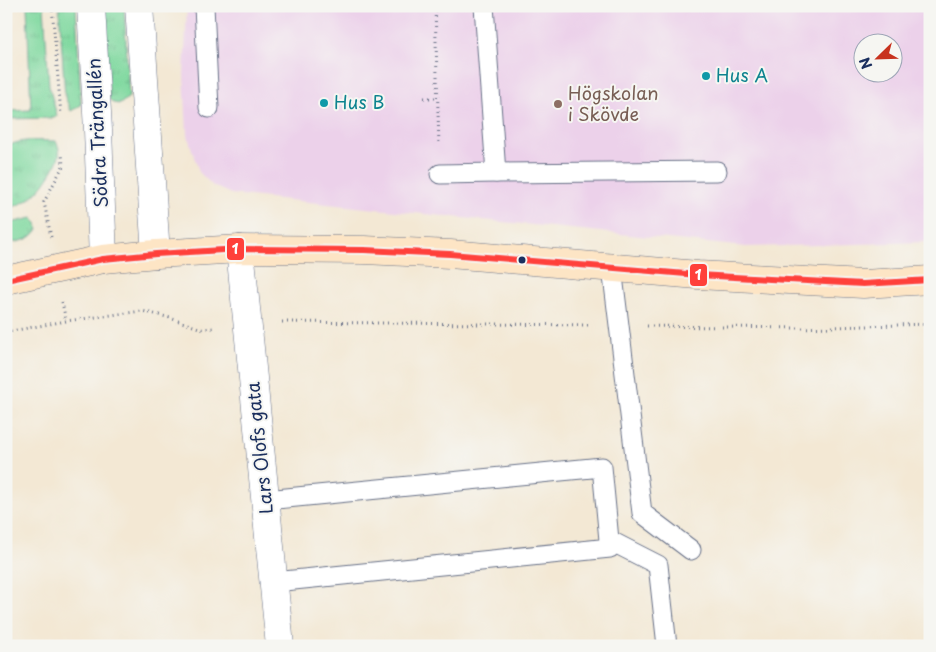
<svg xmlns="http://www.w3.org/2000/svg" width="936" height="652" viewBox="0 0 936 652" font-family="'Playpen Sans',sans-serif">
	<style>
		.built { fill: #ecd1ea; fill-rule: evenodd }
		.grass { fill: url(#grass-tufts); stroke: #4c847e }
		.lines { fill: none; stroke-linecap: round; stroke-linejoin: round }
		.lane-casing { stroke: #677087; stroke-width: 21 }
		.street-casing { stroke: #677087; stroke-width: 29 }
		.secondary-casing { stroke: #677087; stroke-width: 29 }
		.path { stroke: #677087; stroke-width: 3; stroke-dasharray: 1 4; stroke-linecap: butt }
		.lane { stroke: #fff; stroke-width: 19 }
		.street { stroke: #fff; stroke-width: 28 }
		.secondary { stroke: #fde5c5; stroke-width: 28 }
		.bus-1-casing { stroke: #f6f6f2; stroke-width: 10 }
		.bus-1 { stroke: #ff403a; stroke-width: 6 }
		.culture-dot { fill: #0f9aa8; stroke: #f6f6f2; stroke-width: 2 }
		.education-dot { fill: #8d6e63; stroke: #f6f6f2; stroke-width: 2 }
		.bus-dot { fill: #1b2f5e; stroke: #f6f6f2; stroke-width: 2 }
		.labels { text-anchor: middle; stroke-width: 4; stroke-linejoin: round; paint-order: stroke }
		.culture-label { font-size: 18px; fill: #0d838f; stroke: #f6f6f2; text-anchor: start }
		.education-label { font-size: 18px; fill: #785e54; stroke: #f6f6f2; text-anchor: start }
		.street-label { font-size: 18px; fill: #1b2f5e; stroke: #f6f6f2 }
		.line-badge { stroke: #f6f6f2; stroke-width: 2 }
		.badge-label { font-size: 14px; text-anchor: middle; font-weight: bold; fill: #fff }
	</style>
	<defs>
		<pattern id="grass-tufts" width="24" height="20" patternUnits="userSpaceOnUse" patternTransform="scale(1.25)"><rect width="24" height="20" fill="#7ed89e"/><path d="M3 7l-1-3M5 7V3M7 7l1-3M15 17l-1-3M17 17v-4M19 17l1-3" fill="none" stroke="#6cba8a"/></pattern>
	</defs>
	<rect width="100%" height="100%" fill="#f6f6f2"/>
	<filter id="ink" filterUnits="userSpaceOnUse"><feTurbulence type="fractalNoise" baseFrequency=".02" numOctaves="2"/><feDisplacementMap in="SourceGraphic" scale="10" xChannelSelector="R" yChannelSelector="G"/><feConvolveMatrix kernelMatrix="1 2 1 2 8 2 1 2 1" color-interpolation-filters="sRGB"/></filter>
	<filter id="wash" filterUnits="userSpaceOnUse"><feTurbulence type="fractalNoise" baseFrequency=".0096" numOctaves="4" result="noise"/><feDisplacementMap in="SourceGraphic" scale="20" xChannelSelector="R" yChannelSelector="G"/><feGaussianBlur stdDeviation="1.12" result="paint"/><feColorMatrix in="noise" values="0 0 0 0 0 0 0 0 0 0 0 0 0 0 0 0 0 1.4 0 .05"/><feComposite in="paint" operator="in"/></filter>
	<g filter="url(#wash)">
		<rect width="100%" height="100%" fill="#f3e8d4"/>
		<!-- built -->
		<path class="built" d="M187,6H930V242L746,247L231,194L213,186L199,172L187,134L184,74ZM864,42H894V72H864Z"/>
		<!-- grass -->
		<g class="grass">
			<path d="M27,6H44L49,86L57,116L54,118L6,119V111L31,110Z"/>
			<path d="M59,6H76L81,105L71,111L65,97Z"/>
			<path d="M105,6H124L129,97L120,104L113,103L109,99Z"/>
			<path d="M56,141C62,153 59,158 53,170C41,190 30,203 6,209V198L13,196L6,172V148C16,138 42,141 56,141Z"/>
			<path d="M32,218L37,223L38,229C31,241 19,241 6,244V224Z"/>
		</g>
	</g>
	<g filter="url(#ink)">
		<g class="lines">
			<defs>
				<g id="lane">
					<path d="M204,6L209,108"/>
					<path d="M484,6L496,173L717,171"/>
					<path d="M440,174L496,173"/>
					<path d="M612,268L642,513L691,550"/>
					<path d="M266,500L602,467L609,540L610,548L274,582"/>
					<path d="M609,540L658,565L667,646"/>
				</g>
				<g id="street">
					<path d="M91,6L98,130L103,259"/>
					<path d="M139,6L156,254"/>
					<path d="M240,249L280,646"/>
				</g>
				<path id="secondary" d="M6,280L103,259L156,254L240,249L364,250L450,254L698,275L863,284L930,280"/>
			</defs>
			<!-- lane casing -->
			<use href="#lane" class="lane-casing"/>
			<!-- street casing -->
			<use href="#street" class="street-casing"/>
			<!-- secondary casing -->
			<use href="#secondary" class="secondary-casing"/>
			<!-- path -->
			<g class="path">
				<path d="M52,6L61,115"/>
				<path d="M435,6L439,146"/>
				<path d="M424,98H438"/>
				<path d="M51,237L44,202L63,166L62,153"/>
				<path d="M62,302L66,321"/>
				<path d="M282,322L591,325"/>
				<path d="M647,326L799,328L930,324"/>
				<path d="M6,332L66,321L142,311L167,317L202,329L214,328"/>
			</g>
			<!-- lane -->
			<use href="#lane" class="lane"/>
			<!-- street -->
			<use href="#street" class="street"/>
			<!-- secondary -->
			<use href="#secondary" class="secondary"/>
			<defs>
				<path id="bus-1" d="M6,280L103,259L156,254L240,249L364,250L450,254L698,275L863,284L930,280"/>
			</defs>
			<!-- bus-1 casing -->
			<use href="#bus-1" class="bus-1-casing"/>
			<!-- bus-1 -->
			<use href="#bus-1" class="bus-1"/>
		</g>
	</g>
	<!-- markers -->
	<g class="culture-dot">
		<circle cx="706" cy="76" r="5"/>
		<circle cx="324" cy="103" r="5"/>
	</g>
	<circle class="education-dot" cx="558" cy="104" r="5"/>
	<circle class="bus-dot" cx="522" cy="260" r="4.5"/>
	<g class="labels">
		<!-- culture labels -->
		<g class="culture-label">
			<text x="716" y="82">Hus A</text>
			<text x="334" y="109">Hus B</text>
		</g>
		<!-- education labels -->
		<g class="education-label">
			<text x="568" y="100">Högskolan<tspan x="568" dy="21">i Skövde</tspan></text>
		</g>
		<!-- street labels -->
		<g class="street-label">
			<text transform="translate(98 133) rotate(-93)" y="6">Södra Trängallén</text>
			<text transform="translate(260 448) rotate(-96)" y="6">Lars Olofs gata</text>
		</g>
	</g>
	<g class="line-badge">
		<rect x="226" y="237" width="19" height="24" rx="5" fill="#ff403a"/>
		<rect x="689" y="263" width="19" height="24" rx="5" fill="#ff403a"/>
	</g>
	<g class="badge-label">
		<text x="235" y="254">1</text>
		<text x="698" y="280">1</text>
	</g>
	<!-- margin -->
	<rect width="936" height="652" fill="none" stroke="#f6f6f2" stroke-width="25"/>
	<!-- north arrow -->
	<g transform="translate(878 58) rotate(247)"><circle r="24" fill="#f6f6f2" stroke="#9ea6b7"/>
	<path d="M0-4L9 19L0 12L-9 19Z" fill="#c8321e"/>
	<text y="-8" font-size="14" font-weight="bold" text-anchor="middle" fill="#1b2f5e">N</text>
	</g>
</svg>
